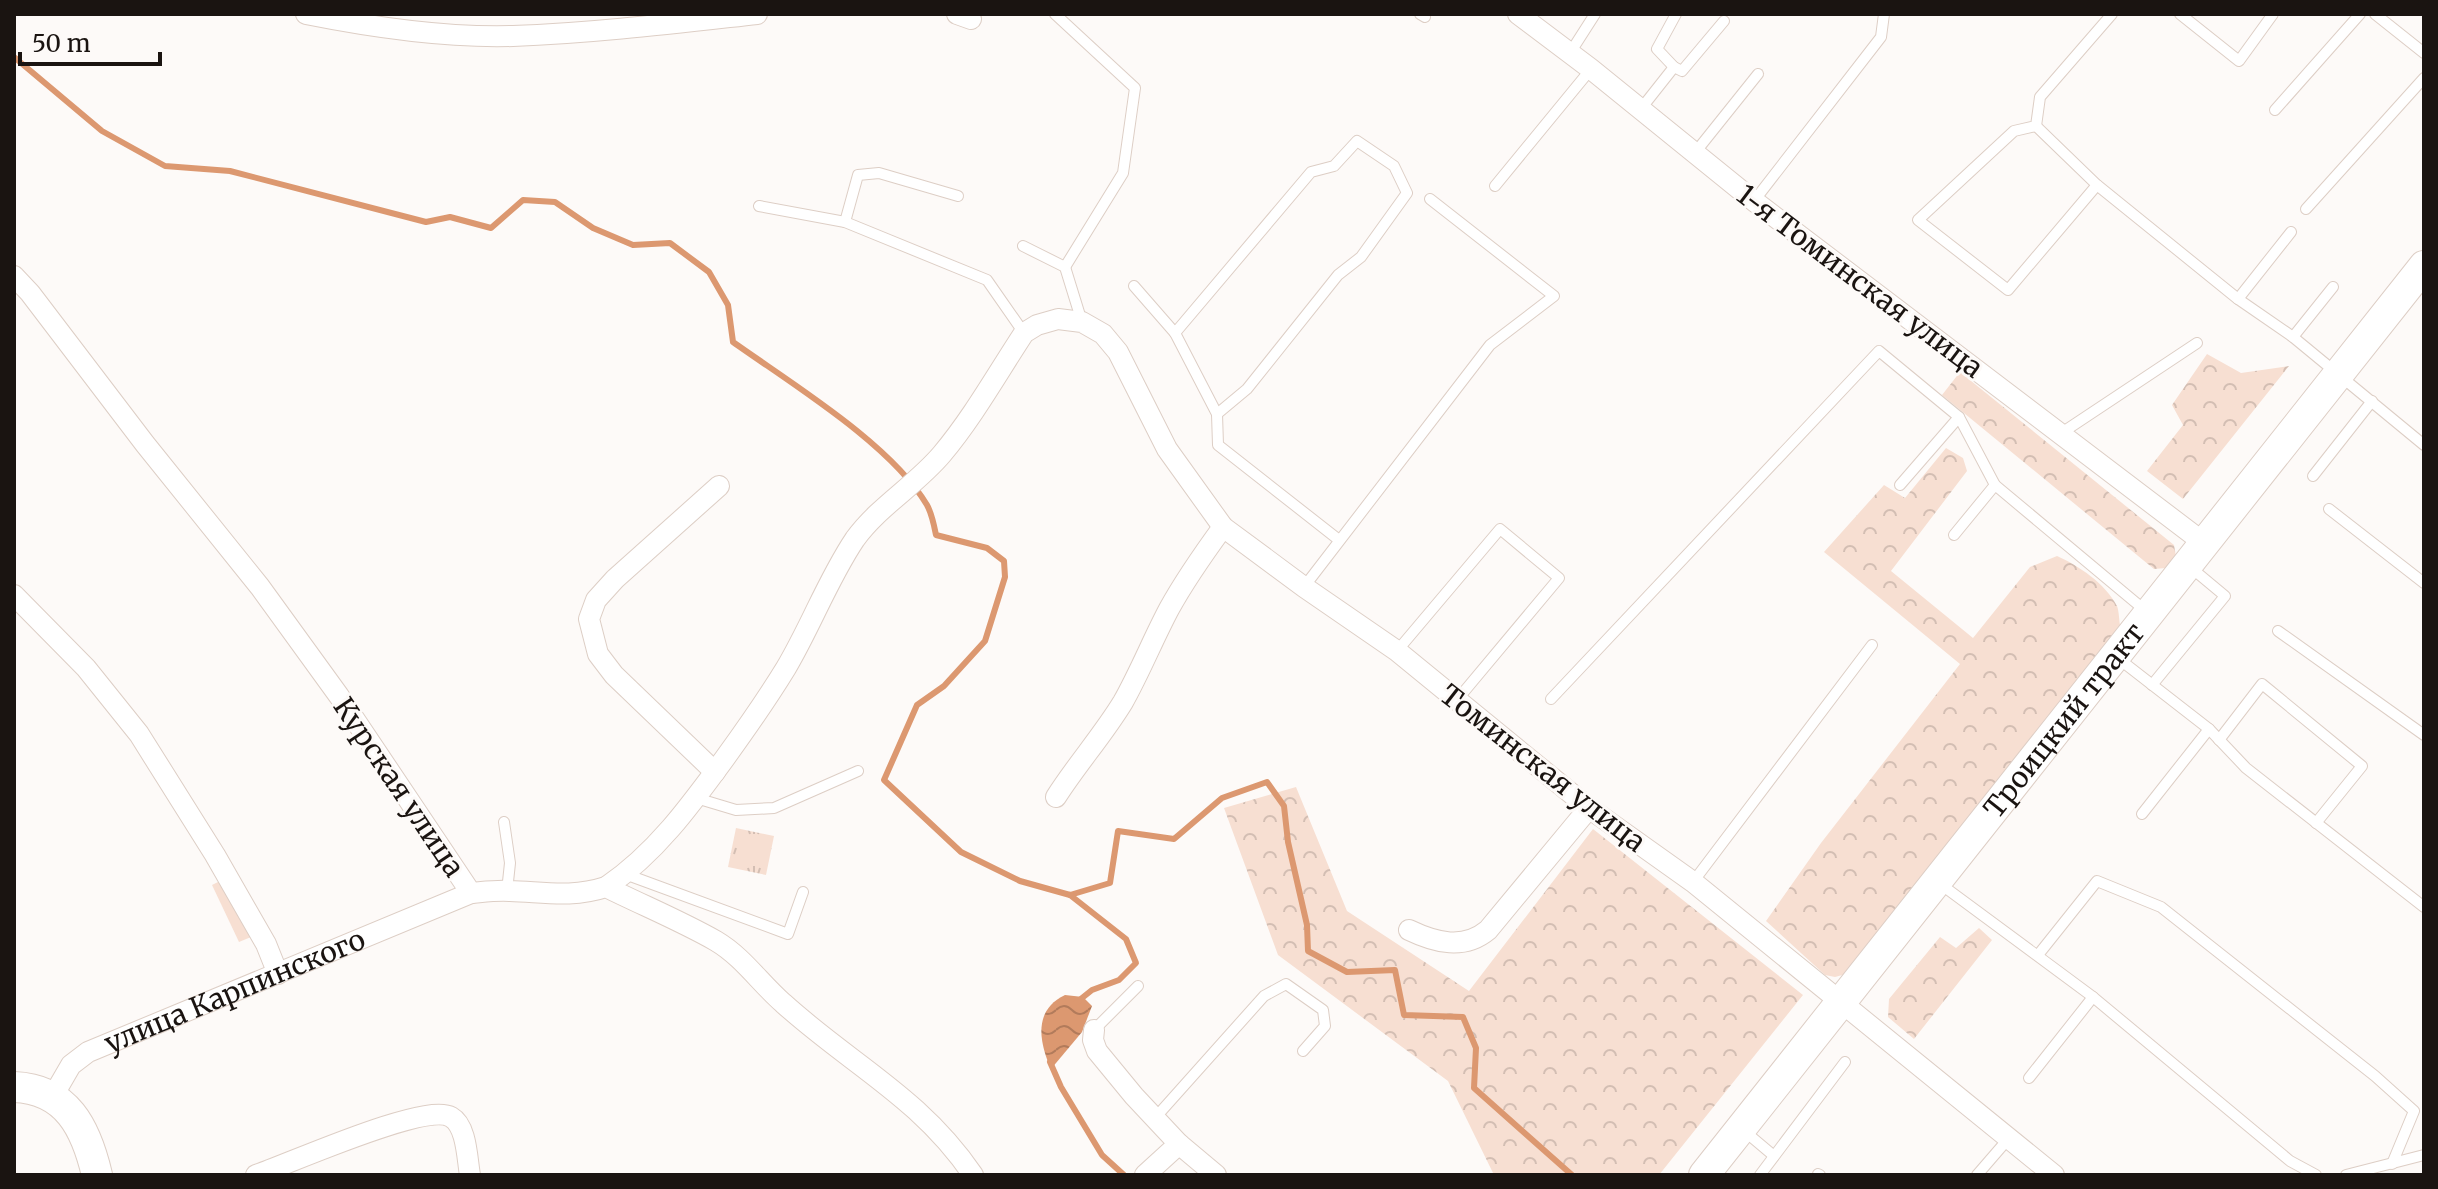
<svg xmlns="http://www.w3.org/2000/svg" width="2438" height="1189" viewBox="0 0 2438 1189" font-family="Merriweather,serif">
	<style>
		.grass { fill: url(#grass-tufts) }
		.forest { fill: url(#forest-crowns) }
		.garden { fill: #f7dfd2 }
		.water { fill: url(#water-waves) }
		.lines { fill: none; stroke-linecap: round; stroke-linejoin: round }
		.stream { stroke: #dc9870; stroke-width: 6 }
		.service-casing { stroke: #ddcec5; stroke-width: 12 }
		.minor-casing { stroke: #ddcec5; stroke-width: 22 }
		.secondary-casing { stroke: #ddcec5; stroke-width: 32 }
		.service { stroke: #fff; stroke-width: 10 }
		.minor { stroke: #fff; stroke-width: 20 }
		.secondary { stroke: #fff; stroke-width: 30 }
		.labels { text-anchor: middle; stroke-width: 6; stroke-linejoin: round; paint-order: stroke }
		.street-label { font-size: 28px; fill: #1a1411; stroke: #fdfaf8 }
	</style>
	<defs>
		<pattern id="grass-tufts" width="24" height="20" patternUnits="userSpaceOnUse" patternTransform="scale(2)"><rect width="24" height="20" fill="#f7dfd2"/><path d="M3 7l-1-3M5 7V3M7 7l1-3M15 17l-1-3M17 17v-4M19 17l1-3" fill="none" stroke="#d3beb3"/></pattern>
		<pattern id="forest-crowns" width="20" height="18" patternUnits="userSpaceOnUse" patternTransform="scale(2)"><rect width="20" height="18" fill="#f7dfd2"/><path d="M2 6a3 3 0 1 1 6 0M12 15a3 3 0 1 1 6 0" fill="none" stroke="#d3beb3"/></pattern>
		<pattern id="water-waves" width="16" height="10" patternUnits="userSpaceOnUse" patternTransform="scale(2)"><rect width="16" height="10" fill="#dc9870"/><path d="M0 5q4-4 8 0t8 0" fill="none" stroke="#b27b5b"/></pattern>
	</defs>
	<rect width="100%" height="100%" fill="#fdfaf8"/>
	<!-- grass -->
	<path class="grass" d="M736,828L774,836L766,875L728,867Z"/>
	<!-- forest -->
	<g class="forest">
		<path d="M2207,354L2241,373L2289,366L2183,499L2147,471L2183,425L2172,405Z"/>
		<path d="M1960,372L2174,545L2176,557L2166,568L2154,569L1942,395Z"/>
		<path d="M1946,448L1963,458L1967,471L1891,571L1973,638L2030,567L2057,556C2079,566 2105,583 2117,606C2119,611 2119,619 2120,625L1846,974L1835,977L1825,975L1766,921L1821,843L1960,664L1824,552L1884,485L1905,498Z"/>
		<path d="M1296,787L1347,911L1469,991L1593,829L1803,995L1659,1175H1494L1448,1081L1278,955L1224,808Z"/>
		<path d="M1979,928L1992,940L1914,1039L1888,1017L1889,999L1940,937L1956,948Z"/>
	</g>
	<!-- garden -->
	<path class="garden" d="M224,879L251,937L239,942L212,885Z"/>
	<!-- water -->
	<path class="water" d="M1065,995L1083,997L1092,1006L1082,1032L1051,1069C1039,1042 1033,1010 1065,995Z"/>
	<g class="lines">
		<!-- stream -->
		<g class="stream">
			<path d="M14,57L102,131L165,166L230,171L426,222L450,217L491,228L523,200L555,202L593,228L633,245L670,243L709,272L728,305L733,342C792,384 891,444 927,505C932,514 934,525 936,535L987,548L1004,561L1005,577L985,641L944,686L917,705L884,780L961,852L1020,881L1070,895L1110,883L1118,831L1174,839L1222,798L1267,782L1284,806L1288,842L1307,925L1308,951L1347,972L1395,970L1404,1015L1463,1017L1476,1048L1474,1088L1572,1175"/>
			<path d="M1070,895L1126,939L1136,963L1119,980L1092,990L1077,1002"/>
			<path d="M1050,1062L1061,1087L1102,1155L1124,1175"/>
		</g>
		<defs>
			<g id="service">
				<path d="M1055,14L1135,88L1123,173L1065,267"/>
				<path d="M1420,14L1425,17"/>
				<path d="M1676,14L1657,49L1674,67L1682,71L1724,21"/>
				<path d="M2180,14L2239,61L2273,14"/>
				<path d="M2375,14L2424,53"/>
				<path d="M1570,53L1595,14"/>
				<path d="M1640,110L1674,67"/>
				<path d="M2275,110L2360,14"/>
				<path d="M2036,126L2097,185L2238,299L2293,337L2424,445"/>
				<path d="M1694,154L1758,74"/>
				<path d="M2097,185L2008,290L1918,220L2014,131L2036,126L2040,97L2112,14"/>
				<path d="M1495,186L1591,69"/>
				<path d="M1754,201L1881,37L1884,14"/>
				<path d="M759,206L845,222L987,280L1024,333"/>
				<path d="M2306,209L2424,78"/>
				<path d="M845,222L858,175L879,173L958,196"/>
				<path d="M1023,246L1065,267L1082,322"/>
				<path d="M1134,286L1175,333L1217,414L1218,445L1339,540"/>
				<path d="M2238,299L2291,232"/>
				<path d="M1175,333L1311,172L1334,166L1357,141L1394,166L1407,193L1361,257L1338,275L1247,389L1217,414"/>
				<path d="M2293,337L2333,287"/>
				<path d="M2060,434L2197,343"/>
				<path d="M2313,476L2372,401"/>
				<path d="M1900,485L1959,417"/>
				<path d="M2329,509L2424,583"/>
				<path d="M1954,535L1995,485L2147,612"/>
				<path d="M1304,587L1490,345L1554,296L1430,199"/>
				<path d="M2278,631L2424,735"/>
				<path d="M1397,651L1500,529L1559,578L1457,700"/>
				<path d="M2119,659L2209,729L2246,768L2424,907"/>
				<path d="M2152,685L2225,596L2189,566"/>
				<path d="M1551,699L1879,351L1959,417L1995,485"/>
				<path d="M2219,740L2262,684L2362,766L2316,823"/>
				<path d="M696,798L736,810L774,808L858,771"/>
				<path d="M2142,814L2209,729"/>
				<path d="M504,822L510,863L507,891"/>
				<path d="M625,874L788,934L803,892"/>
				<path d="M1693,882L1872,645"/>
				<path d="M1939,883L2093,997L2290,1161L2316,1175"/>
				<path d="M2038,955L2097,881L2161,907L2375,1076L2414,1111L2392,1164"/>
				<path d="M1094,1030L1138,986"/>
				<path d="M2029,1078L2093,997"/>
				<path d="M1155,1118L1264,996L1286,984L1323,1010L1325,1026L1303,1051"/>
				<path d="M1742,1129L1774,1156"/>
				<path d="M1818,1174L1820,1175"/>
				<path d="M1760,1175L1845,1062"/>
				<path d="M1977,1175L2009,1138"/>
				<path d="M2346,1175L2424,1155"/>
			</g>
			<g id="minor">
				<path d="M306,14C371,27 446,38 513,36C594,33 676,23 757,14"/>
				<path d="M957,14L971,19"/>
				<path d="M1518,14L1591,69L1754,201L2204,543"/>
				<path d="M14,276L30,293L145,444L260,587L339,696L471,893C483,892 497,890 510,891C544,892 572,898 606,887C642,905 681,921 716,941C743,957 760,983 783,1003C850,1064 920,1097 973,1175"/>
				<path d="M14,595L86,668L139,734L215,855L266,944L278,974"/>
				<path d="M715,772L614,675L598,654L589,619L596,600L615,579L719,486"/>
				<path d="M1056,797C1077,764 1103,735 1123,702C1140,672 1153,639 1169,609C1185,580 1204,553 1223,527"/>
				<path d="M606,887C655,854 690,806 725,758C746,729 767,699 786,668C811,626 828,579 855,539C879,506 916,485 942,454C973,417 997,374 1024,333L1037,325L1058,319L1082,322L1103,334L1118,352L1167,449L1223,527L1304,587L1397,651L1589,808L1693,882L2054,1175"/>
				<path d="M1409,930C1436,943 1464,950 1488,930L1589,808"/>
				<path d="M1094,1030L1093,1040L1097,1051L1134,1096L1179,1144L1216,1175"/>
				<path id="s1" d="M53,1096L71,1065L88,1052L471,893"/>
				<path d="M256,1175C289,1164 425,1102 451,1117C467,1126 467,1159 470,1175"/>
				<path d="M1145,1175L1179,1144"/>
			</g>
			<g id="secondary">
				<path d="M14,1087C67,1089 86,1128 97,1175"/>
				<path id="s2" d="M1704,1175L2424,266"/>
			</g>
		</defs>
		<!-- service casing -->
		<use href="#service" class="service-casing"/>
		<!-- minor casing -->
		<use href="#minor" class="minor-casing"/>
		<!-- secondary casing -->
		<use href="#secondary" class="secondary-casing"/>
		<!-- service -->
		<use href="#service" class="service"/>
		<!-- minor -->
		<use href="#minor" class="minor"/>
		<!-- secondary -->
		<use href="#secondary" class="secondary"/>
	</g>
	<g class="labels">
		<!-- street labels -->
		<g class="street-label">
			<text transform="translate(1860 281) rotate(37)" y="10">1-я Томинская улица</text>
			<text dy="10" stroke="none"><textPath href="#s2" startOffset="580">Троицкий тракт</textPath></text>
			<text transform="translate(1543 768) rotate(38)" y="10">Томинская улица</text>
			<text transform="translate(399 787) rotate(56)" y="10">Курская улица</text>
			<text dy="10" stroke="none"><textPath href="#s1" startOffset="216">улица Карпинского</textPath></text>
		</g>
	</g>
	<!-- border -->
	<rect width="2438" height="1189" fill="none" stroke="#1a1411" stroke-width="32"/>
	<!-- scale -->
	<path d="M20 52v12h140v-12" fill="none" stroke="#1a1411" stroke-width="4"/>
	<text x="32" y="52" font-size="24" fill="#1a1411" stroke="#fdfaf8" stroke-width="6" paint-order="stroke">50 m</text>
</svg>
